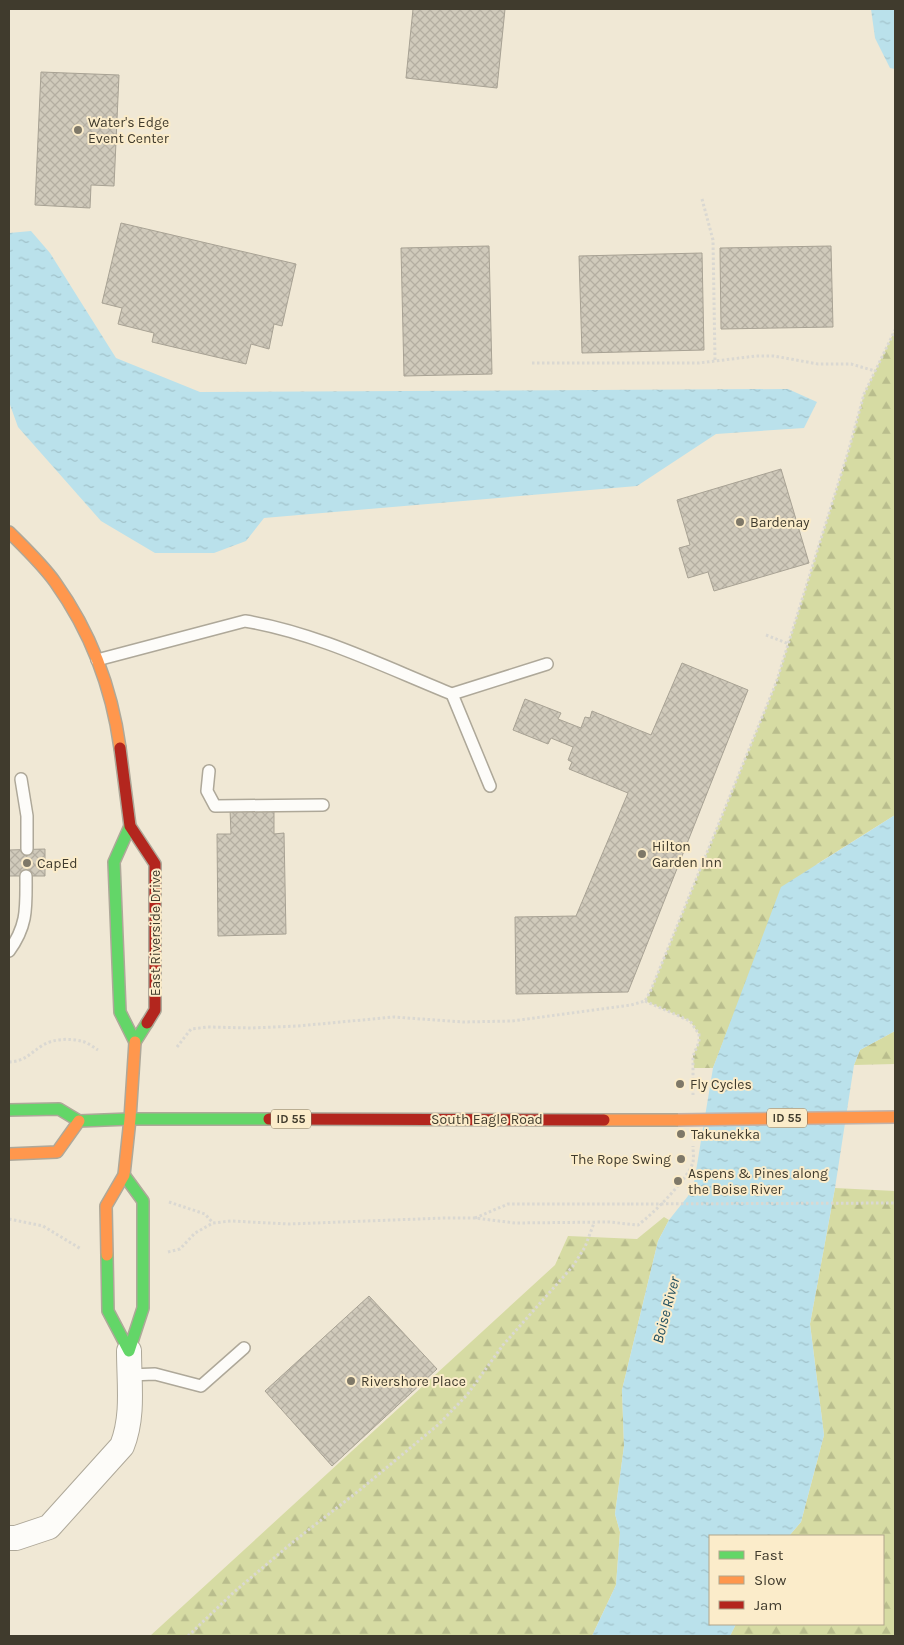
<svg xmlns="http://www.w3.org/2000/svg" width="904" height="1645" viewBox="0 0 904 1645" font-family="Karla,sans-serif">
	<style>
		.forest { fill: url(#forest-firs) }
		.water { fill: url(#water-ripples) }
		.building { fill: url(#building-cross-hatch); stroke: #a8a294 }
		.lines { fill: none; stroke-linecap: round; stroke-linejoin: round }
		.lane-casing { stroke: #aea899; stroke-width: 14 }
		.street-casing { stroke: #aea899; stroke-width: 26 }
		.fast-casing { stroke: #aea899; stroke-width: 14 }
		.slow-casing { stroke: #aea899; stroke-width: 14 }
		.jam-casing { stroke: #aea899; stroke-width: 14 }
		.path { stroke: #dad8d2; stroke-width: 3; stroke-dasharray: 2.5 2.5; stroke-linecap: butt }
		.lane { stroke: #fdfcf9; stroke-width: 11 }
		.street { stroke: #fdfcf9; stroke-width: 24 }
		.fast { stroke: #63d668; stroke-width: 11 }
		.slow { stroke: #ff974d; stroke-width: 11 }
		.jam { stroke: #b3261e; stroke-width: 11 }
		.slow-bridge-casing { stroke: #c1b2aa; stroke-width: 14; stroke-linecap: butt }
		.path-bridge { stroke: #dad8d2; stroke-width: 3; stroke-dasharray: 2.5 2.5; stroke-linecap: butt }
		.slow-bridge { stroke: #ff974d; stroke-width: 11 }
		.poi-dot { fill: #7e7868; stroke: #fbecca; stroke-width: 2 }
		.labels { text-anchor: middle; stroke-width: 4; stroke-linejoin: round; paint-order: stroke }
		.shield { fill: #fbecca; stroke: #78705c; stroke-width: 1 }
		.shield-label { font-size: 12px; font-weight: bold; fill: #403b2d }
		.poi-label { font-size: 14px; fill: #403b2d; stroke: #fbecca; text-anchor: start }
		.street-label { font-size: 14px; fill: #403b2d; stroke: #fbecca }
		.water-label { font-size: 15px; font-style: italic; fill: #1f4d5e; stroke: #fbecca }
	</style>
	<defs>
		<pattern id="forest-firs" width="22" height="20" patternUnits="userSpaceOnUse" patternTransform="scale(1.25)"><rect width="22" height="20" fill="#d6dba3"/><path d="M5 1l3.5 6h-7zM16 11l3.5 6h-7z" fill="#b9bd8d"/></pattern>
		<pattern id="water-ripples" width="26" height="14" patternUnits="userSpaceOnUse" patternTransform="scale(1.25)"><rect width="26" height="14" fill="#bae1eb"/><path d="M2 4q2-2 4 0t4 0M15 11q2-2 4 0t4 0" fill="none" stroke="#a1c2ca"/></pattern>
		<pattern id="building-cross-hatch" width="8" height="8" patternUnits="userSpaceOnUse" patternTransform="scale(1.25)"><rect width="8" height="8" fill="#d0cabb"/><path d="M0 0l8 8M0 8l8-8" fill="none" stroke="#b4aea1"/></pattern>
	</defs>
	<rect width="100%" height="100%" fill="#f0e8d5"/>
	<!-- forest -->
	<g class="forest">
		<path d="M895,330V815L817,864L732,1019L713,1068H694L693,1056L699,1042V1034L690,1021L645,1001L651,990L776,683L849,449L864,394Z"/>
		<path d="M895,1031V1064L854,1065L860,1050Z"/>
		<path d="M835,1188L895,1191V1636H730L736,1624H883V1536H789L801,1522L824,1435L810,1324Z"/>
		<path d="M664,1217L669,1220L658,1241L622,1390L624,1446L615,1514L620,1532L616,1585L592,1636H150L555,1265L568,1236L637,1239Z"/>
	</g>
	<!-- water -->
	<g class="water">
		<path d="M871,9H895V69L890,68L875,38Z"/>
		<path d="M31,231L50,253L116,358L200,392L788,389L817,402L804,428L716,434L637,486L264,518L246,541L214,553H155L101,521L18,427L9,402V233Z"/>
		<path d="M895,815V1031L860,1050L854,1065L835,1188L810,1324L824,1435L801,1522L789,1536H710V1624H736L730,1636H592L616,1585L620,1532L615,1514L624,1446L622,1390L658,1241L669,1220L688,1196L694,1183L713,1068L781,887Z"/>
	</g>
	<!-- building -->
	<g class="building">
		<path d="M413,9H505L497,88L406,78Z"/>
		<path d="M41,72L119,75L114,186L91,185L90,208L35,205Z"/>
		<path d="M121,223L296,264L282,326L274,324L269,349L251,344L246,364L152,342L154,333L118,324L122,308L102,303Z"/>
		<path d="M489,246L492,374L404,376L401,248Z"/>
		<path d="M831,246L833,327L721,329L720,248Z"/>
		<path d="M702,253L704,350L582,353L579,256Z"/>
		<path d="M781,469L809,563L714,591L708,572L688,578L679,548L690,545L677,500Z"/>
		<path d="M682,663L748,690L628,992L516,994L515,917L576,916L628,793L569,769L572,762L568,760L573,747L551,738L548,744L513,730L525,699L561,713L558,719L581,728L585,717L590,718L592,711L651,735Z"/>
		<path d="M274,808V834L284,833L286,934L218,936L217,834H231L230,809Z"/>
		<path d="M9,827V850L45,849V876H9V900Z"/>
		<path d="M369,1296L437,1369L332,1466L265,1391Z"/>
	</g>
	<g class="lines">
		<defs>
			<g id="lane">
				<path d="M97,660L245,621C317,633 385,667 452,694L547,664"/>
				<path d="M452,694L490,786"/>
				<path d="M209,771L207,791L215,806L323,805"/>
				<path d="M21,779L27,816V849"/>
				<path d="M9,951C28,925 26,907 26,876"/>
				<path d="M129,1375L155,1374L201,1386L244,1348"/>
			</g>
			<path id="street" d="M9,1538H16L49,1527L122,1446C134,1416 129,1383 129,1351"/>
			<g id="fast">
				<path d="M130,826L114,862L120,1012L135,1042L147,1023"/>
				<path d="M9,1110L59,1109L79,1121L130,1119H269"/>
				<path d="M107,1255L108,1311L129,1351L143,1308V1201L124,1175"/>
			</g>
			<g id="slow">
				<path d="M9,532C25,548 42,564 55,582C90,631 112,689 120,748"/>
				<path d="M604,1120H678"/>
				<path d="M9,1154L57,1152L79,1121"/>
				<path d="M107,1255L106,1206L124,1175L130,1119L135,1042"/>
			</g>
			<g id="jam">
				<path d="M120,748L130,826L155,864V1010L147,1023"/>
				<path d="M269,1119L604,1120"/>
			</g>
		</defs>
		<!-- lane casing -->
		<use href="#lane" class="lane-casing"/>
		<!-- street casing -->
		<use href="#street" class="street-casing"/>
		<!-- fast casing -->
		<use href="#fast" class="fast-casing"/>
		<!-- slow casing -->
		<use href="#slow" class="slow-casing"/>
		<!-- jam casing -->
		<use href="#jam" class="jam-casing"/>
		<!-- path -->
		<g class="path">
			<path d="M702,199L713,240L715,361"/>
			<path d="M532,363H699L756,356H774L818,364H851L875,371"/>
			<path d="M766,635L789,644"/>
			<path d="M645,1001L690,1021L699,1034V1042L693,1056V1095"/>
			<path d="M177,1047L191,1029L208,1027L251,1028L298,1026L394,1017L463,1022L512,1021L631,1005L645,1001L651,990L776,683L849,449L864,394L895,330"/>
			<path d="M9,1062C26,1061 30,1053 43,1045C53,1039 69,1038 81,1041C87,1042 93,1047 98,1050"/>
			<path d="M169,1202L205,1214L213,1223"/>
			<path d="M475,1218L508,1204H631"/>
			<path d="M9,1219L43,1226L81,1249"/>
			<path d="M168,1252L180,1249L195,1233L213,1223L231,1221L289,1224L445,1218H475L515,1223L609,1222L638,1225C652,1215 689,1178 693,1162C694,1157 693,1151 693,1146"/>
			<path d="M188,1636L234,1592L293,1542L361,1489L439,1424L467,1395L503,1345L573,1266L585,1247L594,1223"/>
		</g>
		<!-- lane -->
		<use href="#lane" class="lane"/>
		<!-- street -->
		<use href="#street" class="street"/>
		<!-- fast -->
		<use href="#fast" class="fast"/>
		<!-- slow -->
		<use href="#slow" class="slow"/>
		<!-- jam -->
		<use href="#jam" class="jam"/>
		<defs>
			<path id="slow-bridge" d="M678,1120L895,1117"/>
		</defs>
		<!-- slow-bridge casing -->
		<use href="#slow-bridge" class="slow-bridge-casing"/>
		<!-- path-bridge -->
		<path class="path-bridge" d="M631,1204L895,1203"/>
		<!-- slow-bridge -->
		<use href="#slow-bridge" class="slow-bridge"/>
	</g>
	<!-- markers -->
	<g class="poi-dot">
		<circle cx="78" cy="130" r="5"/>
		<circle cx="740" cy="522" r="5"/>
		<circle cx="642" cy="854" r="5"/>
		<circle cx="27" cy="863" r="5"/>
		<circle cx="680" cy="1084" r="5"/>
		<circle cx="681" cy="1134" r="5"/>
		<circle cx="681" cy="1159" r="5"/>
		<circle cx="678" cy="1181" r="5"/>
		<circle cx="351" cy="1381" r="5"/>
	</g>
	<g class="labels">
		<!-- shield labels -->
		<g class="shield">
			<rect x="767" y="1108.5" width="40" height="19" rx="4"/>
			<rect x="271" y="1109.5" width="40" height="19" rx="4"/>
		</g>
		<g class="shield-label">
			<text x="787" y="1122">ID 55</text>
			<text x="291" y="1123">ID 55</text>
		</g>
		<!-- poi labels -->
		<g class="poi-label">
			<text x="88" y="127">Water's Edge<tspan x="88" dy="16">Event Center</tspan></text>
			<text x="750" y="527">Bardenay</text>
			<text x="652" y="851">Hilton<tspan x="652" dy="16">Garden Inn</tspan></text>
			<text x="37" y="868">CapEd</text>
			<text x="690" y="1089">Fly Cycles</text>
			<text x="691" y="1139">Takunekka</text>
			<text x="671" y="1164" text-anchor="end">The Rope Swing</text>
			<text x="688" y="1178">Aspens &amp; Pines along<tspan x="688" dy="16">the Boise River</tspan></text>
			<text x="361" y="1386">Rivershore Place</text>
		</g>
		<!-- street labels -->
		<g class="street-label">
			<text transform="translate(155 933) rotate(-90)" y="5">East Riverside Drive</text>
			<text x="487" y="1124">South Eagle Road</text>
		</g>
		<!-- water labels -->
		<g class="water-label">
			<text transform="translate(666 1310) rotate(-75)" y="5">Boise River</text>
		</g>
	</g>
	<!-- border -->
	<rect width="904" height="1645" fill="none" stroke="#403b2d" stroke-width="20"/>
	<!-- legend -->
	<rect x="709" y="1535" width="175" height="90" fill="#fbecca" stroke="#b0a58b"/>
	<rect x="719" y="1551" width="25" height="8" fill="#63d668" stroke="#b0a58b"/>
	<text x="754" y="1560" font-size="15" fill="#403b2d">Fast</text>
	<rect x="719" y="1576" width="25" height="8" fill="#ff974d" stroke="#b0a58b"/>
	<text x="754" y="1585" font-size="15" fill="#403b2d">Slow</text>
	<rect x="719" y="1601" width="25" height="8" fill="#b3261e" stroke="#b0a58b"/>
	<text x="754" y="1610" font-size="15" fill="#403b2d">Jam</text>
</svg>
